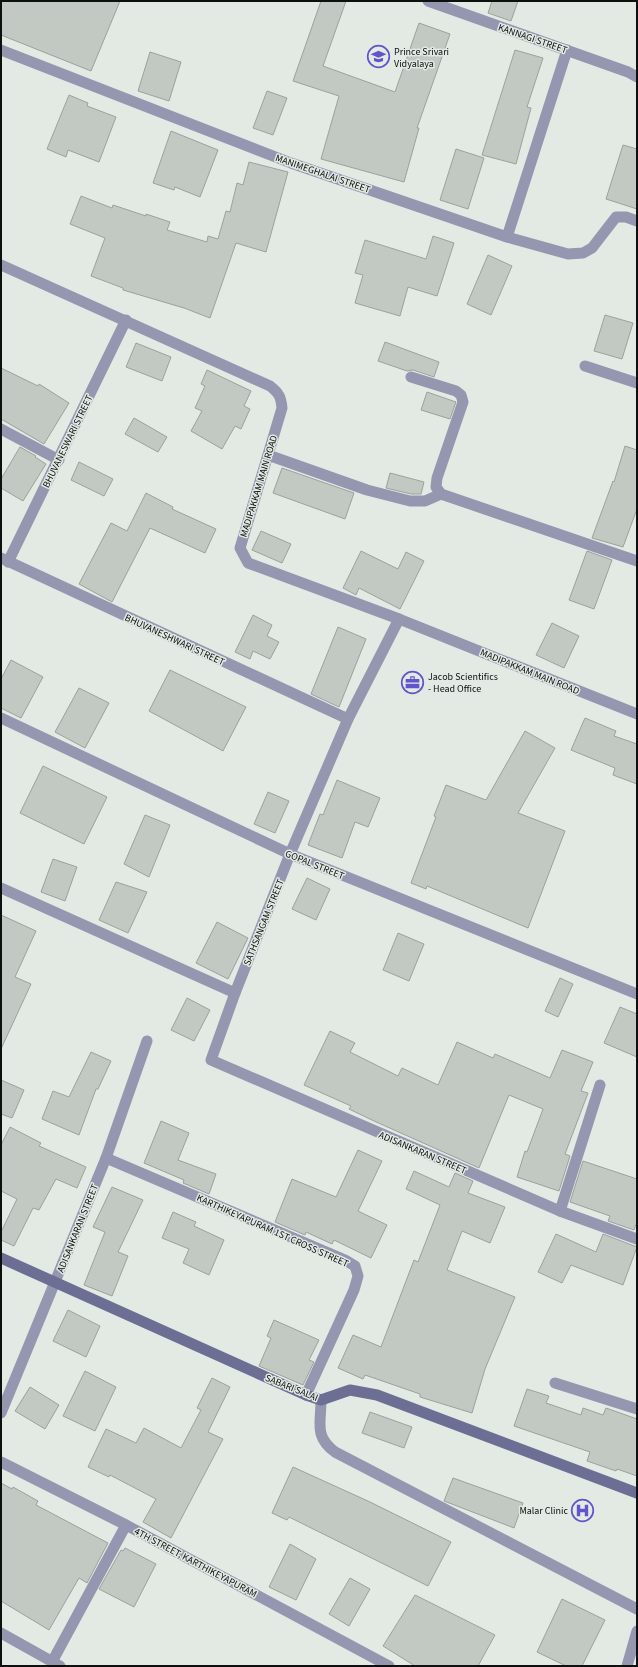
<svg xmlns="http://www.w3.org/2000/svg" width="638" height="1667" viewBox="0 0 638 1667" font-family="'Source Sans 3',sans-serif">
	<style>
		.building { fill: #c1c9c2; stroke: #9ba29c }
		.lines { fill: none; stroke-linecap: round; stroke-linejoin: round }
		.minor { stroke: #9596b0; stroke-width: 11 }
		.secondary { stroke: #6d6e94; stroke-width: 11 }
		.labels { text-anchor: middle; stroke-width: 3; stroke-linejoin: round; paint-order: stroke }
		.street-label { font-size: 10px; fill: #0d100e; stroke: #e3eae4 }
		.poi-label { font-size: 10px; fill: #0d100e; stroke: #e3eae4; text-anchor: start }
	</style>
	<rect width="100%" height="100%" fill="#e3eae4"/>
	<!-- building -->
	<g class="building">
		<path d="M1,1H120L91,71L1,35Z"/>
		<path d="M321,1H346L323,66L395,92L419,23L450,34L417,128H419L404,182L321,159L339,96L293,81Z"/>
		<path d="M492,1H518L511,21L488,13Z"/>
		<path d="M515,50L543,58L527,107L531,108L516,164L482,155Z"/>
		<path d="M150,52L181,62L169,101L138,91Z"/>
		<path d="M267,91L287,98L273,135L253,128Z"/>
		<path d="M69,95L88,103L87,106L116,117L99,162L68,150L66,157L47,149Z"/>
		<path d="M171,131L218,150L200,197L175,187L174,190L153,183Z"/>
		<path d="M623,145L637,149V209L606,199Z"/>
		<path d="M456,149L484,158L468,209L440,200Z"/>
		<path d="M249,162L288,172L266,252L236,243L210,318L184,308L123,290V288L91,276L105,238L70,224L81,196L112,208L113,205L146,216V214L170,222L167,230L207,242L208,236L218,239L226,211L230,212L237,183L243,185Z"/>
		<path d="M433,236L454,243L437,296L408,287L400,316L355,303L363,275L355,273L365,240L426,259Z"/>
		<path d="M488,255L512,266L491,315L467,304Z"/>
		<path d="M605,315L633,323L622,359L594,351Z"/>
		<path d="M385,342L439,362L434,377L413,370L407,371L378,361Z"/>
		<path d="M136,343L171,357L162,381L126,367Z"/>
		<path d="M1,368L38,386L39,384L69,403L44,444L1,419Z"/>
		<path d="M207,370L251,391L244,406L250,409L241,429L235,426L222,449L191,431L202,411L195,408L205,386L201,384Z"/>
		<path d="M427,392L456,402L450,419L421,410Z"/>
		<path d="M134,418L167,437L158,452L125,434Z"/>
		<path d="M625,446L637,450V509L623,547L592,538L613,481L614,482Z"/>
		<path d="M20,447L36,456L35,457L46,464L23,501L1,488V479Z"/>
		<path d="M79,462L113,479L104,496L71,480Z"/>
		<path d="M282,468L354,493L345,519L273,493Z"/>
		<path d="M390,473L424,482L421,494H411L386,488Z"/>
		<path d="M146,493L173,507L172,509L216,529L205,553L150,528L112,602L79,584L111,523L127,531Z"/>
		<path d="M261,531L291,544L282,563L252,550Z"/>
		<path d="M361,551L398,569L406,552L424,561L400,609L359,588L356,595L343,588Z"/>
		<path d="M587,551L612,560L594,609L569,600Z"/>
		<path d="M253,615L272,625L267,636L279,642L270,659L253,651L250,659L235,652Z"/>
		<path d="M552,623L579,636L564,668L536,655Z"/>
		<path d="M338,627L366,639L339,707L311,694Z"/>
		<path d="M11,660L43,677L21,718L1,708V679Z"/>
		<path d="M170,670L246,707L223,751L149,711Z"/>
		<path d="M79,688L109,703L85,748L55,732Z"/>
		<path d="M585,718L616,731L614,736L637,744V784L613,775L615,768L571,750Z"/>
		<path d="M525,731L555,748L518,813L565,831L528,928L427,886L426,889L411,883L436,817L434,816L446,785L486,800Z"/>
		<path d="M43,766L107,797L84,844L20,813Z"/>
		<path d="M337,780L380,798L368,827L355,822L342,858L308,845L320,814L323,815Z"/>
		<path d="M268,792L289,801L275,833L254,824Z"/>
		<path d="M145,815L170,825L149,877L124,864Z"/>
		<path d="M53,859L77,867L65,901L41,892Z"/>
		<path d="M307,878L330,889L316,920L292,909Z"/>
		<path d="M116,882L147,892L128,933L99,920Z"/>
		<path d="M1,915L36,931L15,977L31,984L1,1049Z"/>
		<path d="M217,922L248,938L228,979L196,963Z"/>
		<path d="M398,933L424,944L409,981L383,970Z"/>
		<path d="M560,978L573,984L558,1017L545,1011Z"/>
		<path d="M187,998L210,1010L194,1041L171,1030Z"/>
		<path d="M620,1007L637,1014V1057L604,1043Z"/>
		<path d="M330,1031L355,1043L350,1052L398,1076L402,1068L438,1085L457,1042L493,1058L495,1054L550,1078L562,1050L593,1062L581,1091L588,1093L565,1154L570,1156L559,1191L517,1177L525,1151L527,1152L543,1109L509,1095L479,1168L374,1121L349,1109L351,1106L304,1085Z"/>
		<path d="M91,1052L111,1061L98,1089H96L79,1135L42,1119L53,1091L69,1097Z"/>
		<path d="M1,1080L24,1090L12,1118L1,1114Z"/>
		<path d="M161,1121L189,1133L178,1160L216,1174L209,1194L183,1183L184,1180L144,1163Z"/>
		<path d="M10,1127L41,1143L39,1146L86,1167L77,1188L56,1179L39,1210L33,1208L14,1246L1,1240V1232L17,1199L1,1191V1145Z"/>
		<path d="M358,1150L382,1161L358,1211L387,1225L371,1258L334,1240L332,1244L306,1232L305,1235L275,1222L292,1179L336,1197Z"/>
		<path d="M583,1161L637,1179V1222L634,1230L608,1221L610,1216L570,1202Z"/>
		<path d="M414,1171L449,1187L455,1173L473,1181L468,1193L505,1207L490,1243L462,1231L447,1270L515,1297L485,1369L472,1413L420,1397V1394L365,1375L363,1379L338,1368L353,1335L381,1347L414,1260L418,1262L440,1205L406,1189Z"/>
		<path d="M112,1187L143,1200L118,1252L128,1256L112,1296L84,1285L105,1232L93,1227Z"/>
		<path d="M173,1212L196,1222L194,1226L224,1240L209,1275L183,1263L189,1249L162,1238Z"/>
		<path d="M556,1234L596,1252L603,1234L637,1247L623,1285L571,1265L562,1283L538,1272Z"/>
		<path d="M68,1310L100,1326L86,1357L53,1341Z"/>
		<path d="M274,1320L319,1340L309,1360L314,1362L303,1385L259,1366L271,1338L267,1336Z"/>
		<path d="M85,1371L116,1387L95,1431L63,1416Z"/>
		<path d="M212,1378L230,1387L208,1432L223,1439L171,1538L143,1522L156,1499L110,1475L109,1477L88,1467L106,1429L136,1443L144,1428L181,1448L201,1410L197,1408Z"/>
		<path d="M30,1387L59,1405L45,1429L15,1411Z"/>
		<path d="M527,1389L549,1396L546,1403L581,1415L583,1408L603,1415L606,1408L637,1419V1476L617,1469L616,1471L587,1461L590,1452L514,1426Z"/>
		<path d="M370,1412L412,1427L404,1448L362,1433Z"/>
		<path d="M293,1467L370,1502L451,1542L428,1586L289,1517L287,1520L272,1513Z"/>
		<path d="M453,1478L523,1503L514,1528L444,1501Z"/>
		<path d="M1,1483L12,1489L13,1487L38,1501L36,1505L108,1543L87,1583L79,1578L49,1630L1,1601Z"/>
		<path d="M290,1544L316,1559L296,1600L269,1587Z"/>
		<path d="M125,1548L156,1564L134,1607L99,1589L121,1550L123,1551Z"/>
		<path d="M350,1578L370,1589L349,1626L329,1614Z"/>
		<path d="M415,1595L495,1635L478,1666H415L383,1646Z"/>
		<path d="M562,1599L605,1620L582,1666H566L537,1652Z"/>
	</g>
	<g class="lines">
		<!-- minor -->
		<g class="minor">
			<path d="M428,1L628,72L637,77"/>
			<path d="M1,50L291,163L507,237L568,254L583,253L592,248L616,217H626L637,221"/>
			<path d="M507,237L567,50"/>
			<path d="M1,265L270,386C279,393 281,397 282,408L240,548L248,563L399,619L637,714"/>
			<path d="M585,366L637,383"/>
			<path d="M411,377L456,391L461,395L463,402L437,478L436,487L441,494L637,561"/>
			<path d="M1,429L59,460"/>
			<path d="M268,455L367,490L410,501H425L441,494"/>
			<path d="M1,558L348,719"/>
			<path d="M8,562L126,320"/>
			<path d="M1,718L290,854L637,994"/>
			<path d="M1,888L235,993L290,854L348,719L399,619"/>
			<path d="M235,993L211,1060L560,1211L637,1239"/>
			<path d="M106,1158L345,1260L355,1266L358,1276L354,1290L306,1395"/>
			<path d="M560,1211L600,1085"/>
			<path d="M555,1383L637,1409"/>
			<path d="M321,1400C321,1424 314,1436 335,1452L637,1609"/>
			<path d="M1,1413L106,1158L147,1041"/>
			<path d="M1,1462L126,1525L389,1666"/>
			<path d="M1,1633L60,1666"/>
			<path d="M52,1662L126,1525"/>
			<path d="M627,1666L637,1631"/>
		</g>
		<!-- secondary -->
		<path class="secondary" d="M1,1258L306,1395L321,1400L350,1390L377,1395L637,1493"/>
	</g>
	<!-- icons -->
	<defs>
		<symbol id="school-ring" viewBox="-11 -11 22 22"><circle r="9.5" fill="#e3eae4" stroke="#6354cd" stroke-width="1.5"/><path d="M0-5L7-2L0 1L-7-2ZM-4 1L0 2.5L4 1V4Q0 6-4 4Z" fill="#6354cd"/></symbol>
		<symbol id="office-ring" viewBox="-11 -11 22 22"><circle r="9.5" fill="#e3eae4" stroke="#6354cd" stroke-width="1.5"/><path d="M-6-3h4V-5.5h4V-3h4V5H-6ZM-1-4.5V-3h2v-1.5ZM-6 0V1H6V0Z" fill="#6354cd"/></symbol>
		<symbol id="hospital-ring" viewBox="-11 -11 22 22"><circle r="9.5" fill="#e3eae4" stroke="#6354cd" stroke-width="1.5"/><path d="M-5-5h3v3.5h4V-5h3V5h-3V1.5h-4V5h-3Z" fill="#6354cd"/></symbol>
	</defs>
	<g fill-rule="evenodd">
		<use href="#school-ring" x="366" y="44" width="25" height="25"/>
		<use href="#office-ring" x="400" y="670" width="25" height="25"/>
		<use href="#hospital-ring" x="570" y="1498" width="25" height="25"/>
	</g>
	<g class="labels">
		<!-- street labels -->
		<g class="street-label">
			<text transform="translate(533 38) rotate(19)" y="4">KANNAGI STREET</text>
			<text transform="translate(323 173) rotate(19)" y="4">MANIMEGHALAI STREET</text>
			<text transform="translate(67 441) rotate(-64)" y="4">BHUVANESWARI STREET</text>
			<text transform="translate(258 486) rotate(-73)" y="4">MADIPAKKAM MAIN ROAD</text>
			<text transform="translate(175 639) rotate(25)" y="4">BHUVANESHWARI STREET</text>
			<text transform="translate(530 671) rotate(22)" y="4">MADIPAKKAM MAIN ROAD</text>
			<text transform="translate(315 864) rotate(22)" y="4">GOPAL STREET</text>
			<text transform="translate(263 922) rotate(-68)" y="4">SATHSANGAM STREET</text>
			<text transform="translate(423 1152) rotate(23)" y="4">ADISANKARAN STREET</text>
			<text transform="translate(77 1228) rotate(-68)" y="4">ADISANKARAN STREET</text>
			<text transform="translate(273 1230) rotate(24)" y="4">KARTHIKEYAPURAM 1ST CROSS STREET</text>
			<text transform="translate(292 1387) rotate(22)" y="4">SABARI SALAI</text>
			<text transform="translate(196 1562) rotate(28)" y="4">4TH STREET, KARTHIKEYAPURAM</text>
		</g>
		<!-- poi labels -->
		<g class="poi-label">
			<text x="394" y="55">Prince Srivari<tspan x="394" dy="12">Vidyalaya</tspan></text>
			<text x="428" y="680">Jacob Scientifics<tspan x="428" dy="12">- Head Office</tspan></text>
			<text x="568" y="1514" text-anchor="end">Malar Clinic</text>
		</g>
	</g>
	<!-- border -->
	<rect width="638" height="1667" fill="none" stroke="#0d100e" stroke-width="4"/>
</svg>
